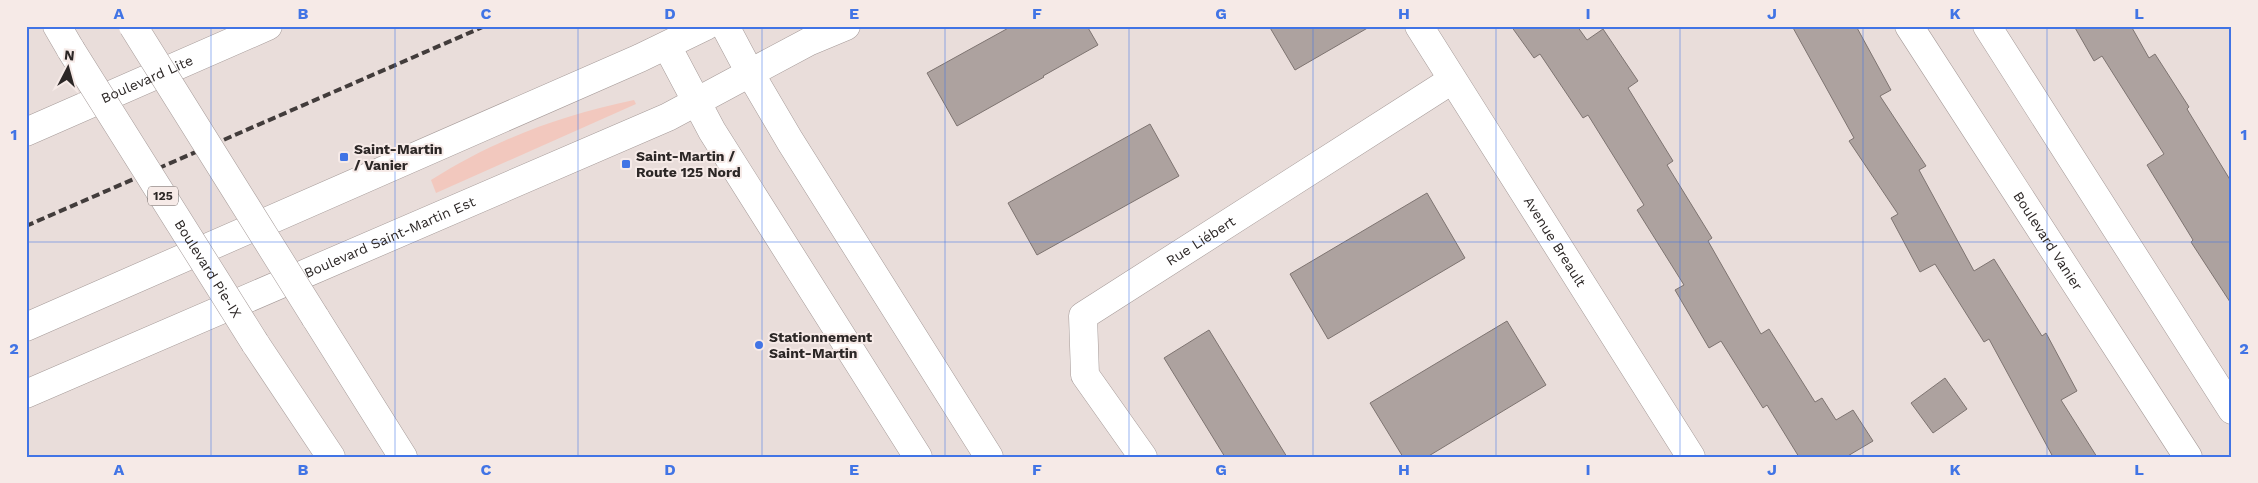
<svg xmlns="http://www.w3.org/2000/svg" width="2258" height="483" viewBox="0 0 2258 483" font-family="'Work Sans',sans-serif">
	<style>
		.green { fill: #f2c8be }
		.building { fill: #ada29f; stroke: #7e7471 }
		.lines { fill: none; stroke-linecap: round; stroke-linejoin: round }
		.minor-casing { stroke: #a59a98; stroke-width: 29 }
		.major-casing { stroke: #a59a98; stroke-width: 29 }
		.highway-casing { stroke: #a59a98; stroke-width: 29 }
		.minor { stroke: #fff; stroke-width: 28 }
		.major { stroke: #fff; stroke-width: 28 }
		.highway { stroke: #fff; stroke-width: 28 }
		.rail { stroke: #423c3b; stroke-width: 4; stroke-dasharray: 8 4; stroke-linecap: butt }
		.highway-bridge-casing { stroke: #a59a98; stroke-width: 29; stroke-linecap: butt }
		.highway-bridge { stroke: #fff; stroke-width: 28 }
		.grid { fill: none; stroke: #4174e5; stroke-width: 1; stroke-opacity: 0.55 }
		.poi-dot { fill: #4174e5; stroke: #f6eae7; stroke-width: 2 }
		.labels { text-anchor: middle; stroke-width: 4; stroke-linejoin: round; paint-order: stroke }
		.shield { fill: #f6eae7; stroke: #696260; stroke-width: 1 }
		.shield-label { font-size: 12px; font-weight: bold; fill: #2c2726 }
		.street-label { font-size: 14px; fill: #2c2726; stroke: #f6eae7 }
		.poi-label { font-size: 14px; font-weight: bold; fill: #2c2726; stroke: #f6eae7; text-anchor: start }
		.neatline { fill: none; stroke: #4174e5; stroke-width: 2 }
		.grid-label { font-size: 16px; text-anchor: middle; font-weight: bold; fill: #4174e5 }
	</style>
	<rect width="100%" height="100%" fill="#e9ddda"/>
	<!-- green -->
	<path class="green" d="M634,100L636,104L436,193L431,180C496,139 559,116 634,100Z"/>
	<!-- building -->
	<g class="building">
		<path d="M1012,26H1087L1098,45L1043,76L1044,77L957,126L927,73Z"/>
		<path d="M1269,26H1371L1295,70Z"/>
		<path d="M1511,26H1577L1587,40L1603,29L1638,81L1628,88L1673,161L1667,165L1712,238L1708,241L1761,334L1769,329L1815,402L1822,398L1836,420L1853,410L1873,441L1846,457H1799L1767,405L1763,408L1721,341L1709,348L1675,290L1684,285L1637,210L1644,205L1588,115L1583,118L1540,54L1534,58Z"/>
		<path d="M1792,26H1856L1891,90L1880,96L1926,166L1919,170L1974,271L1994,259L2042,336L2046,333L2077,391L2061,400L2097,457H2053L1989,339L1984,342L1935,264L1920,272L1891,218L1898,214L1849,141L1854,138Z"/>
		<path d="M2074,26H2131L2149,58L2155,54L2189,107L2187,109L2232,183V305L2191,242L2193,240L2147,165L2164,154L2102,56L2094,61Z"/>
		<path d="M1150,124L1179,176L1037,255L1008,203Z"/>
		<path d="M1427,193L1465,258L1328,339L1290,274Z"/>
		<path d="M1507,321L1546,385L1427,457H1403L1370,403Z"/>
		<path d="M1209,330L1287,457H1225L1164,358Z"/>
		<path d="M1945,378L1967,409L1933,433L1911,403Z"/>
	</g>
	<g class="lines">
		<defs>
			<g id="minor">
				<path id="s1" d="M1419,26L1691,457"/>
				<path id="s2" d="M1909,26L2188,457"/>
				<path d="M1987,26L2232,410"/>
				<path d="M750,73L810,41L846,26"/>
				<path id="s3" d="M26,132L268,26"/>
				<path id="s4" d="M1143,457L1085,375L1083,316L1452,80"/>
			</g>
			<g id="major">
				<path d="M26,327L640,58L706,26"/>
				<path id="s5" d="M26,394L668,117L750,73"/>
			</g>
			<g id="highway">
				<path d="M57,26L71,50"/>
				<path d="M725,26L750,73L790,141L989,457"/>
				<path d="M667,46L712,131L918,457"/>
				<path d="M315,317L403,457"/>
				<path d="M255,343L331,457"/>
			</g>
		</defs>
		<!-- minor casing -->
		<use href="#minor" class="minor-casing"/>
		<!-- major casing -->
		<use href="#major" class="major-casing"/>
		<!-- highway casing -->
		<use href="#highway" class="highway-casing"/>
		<!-- minor -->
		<use href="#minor" class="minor"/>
		<!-- major -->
		<use href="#major" class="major"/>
		<!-- highway -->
		<use href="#highway" class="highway"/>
		<!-- rail -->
		<path class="rail" d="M26,226L485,26"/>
		<defs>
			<g id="highway-bridge">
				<path d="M133,26L315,317"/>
				<path id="s6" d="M71,50L255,343"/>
			</g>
		</defs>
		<!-- highway-bridge casing -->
		<use href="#highway-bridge" class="highway-bridge-casing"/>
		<!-- highway-bridge -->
		<use href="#highway-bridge" class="highway-bridge"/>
	</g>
	<!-- grid -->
	<path class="grid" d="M211,26V457M395,26V457M578,26V457M762,26V457M945,26V457M1129,26V457M1313,26V457M1496,26V457M1680,26V457M1863,26V457M2047,26V457M26,242H2232"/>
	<!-- markers -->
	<g class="poi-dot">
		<rect x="339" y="152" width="10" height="10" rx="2.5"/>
		<rect x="621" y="159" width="10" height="10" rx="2.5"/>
		<circle cx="759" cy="345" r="5"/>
	</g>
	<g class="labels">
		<!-- shield labels -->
		<rect class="shield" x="148" y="186.5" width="30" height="19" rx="4"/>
		<g class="shield-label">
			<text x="163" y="200">125</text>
		</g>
		<!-- street labels -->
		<g class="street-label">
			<text dy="5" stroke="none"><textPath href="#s3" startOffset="132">Boulevard Lite</textPath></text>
			<text dy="5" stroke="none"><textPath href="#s5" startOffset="396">Boulevard Saint-Martin Est</textPath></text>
			<text dy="5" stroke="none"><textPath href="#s4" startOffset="299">Rue Liébert</textPath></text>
			<text dy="5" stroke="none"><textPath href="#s1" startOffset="255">Avenue Breault</textPath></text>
			<text dy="5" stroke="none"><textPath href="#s2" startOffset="256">Boulevard Vanier</textPath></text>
			<text dy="5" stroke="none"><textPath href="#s6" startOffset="258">Boulevard Pie-IX</textPath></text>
		</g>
		<!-- poi labels -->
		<g class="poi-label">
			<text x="354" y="154">Saint-Martin<tspan x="354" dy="16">/ Vanier</tspan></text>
			<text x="636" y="161">Saint-Martin /<tspan x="636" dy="16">Route 125 Nord</tspan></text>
			<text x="769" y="342">Stationnement<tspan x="769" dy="16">Saint-Martin</tspan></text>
		</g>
	</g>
	<!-- border -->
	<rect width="2258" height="483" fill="none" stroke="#f6eae7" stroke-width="55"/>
	<!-- north arrow -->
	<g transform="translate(68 68) rotate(6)" stroke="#f6eae7" stroke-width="4" paint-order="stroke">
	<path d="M0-4L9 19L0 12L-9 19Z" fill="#2c2726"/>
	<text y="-8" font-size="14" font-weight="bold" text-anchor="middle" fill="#2c2726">N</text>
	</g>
	<rect x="28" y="28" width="2202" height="428" class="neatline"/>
	<g class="grid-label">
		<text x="119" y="19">A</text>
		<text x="303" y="19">B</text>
		<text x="486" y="19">C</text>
		<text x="670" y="19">D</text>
		<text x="854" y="19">E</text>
		<text x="1037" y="19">F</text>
		<text x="1221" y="19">G</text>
		<text x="1404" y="19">H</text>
		<text x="1588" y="19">I</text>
		<text x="1772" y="19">J</text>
		<text x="1955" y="19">K</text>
		<text x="2139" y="19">L</text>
		<text x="14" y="140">1</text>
		<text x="2244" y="140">1</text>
		<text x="14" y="354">2</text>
		<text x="2244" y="354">2</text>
		<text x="119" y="475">A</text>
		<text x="303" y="475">B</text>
		<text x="486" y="475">C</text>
		<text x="670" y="475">D</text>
		<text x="854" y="475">E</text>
		<text x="1037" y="475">F</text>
		<text x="1221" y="475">G</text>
		<text x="1404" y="475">H</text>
		<text x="1588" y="475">I</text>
		<text x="1772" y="475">J</text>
		<text x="1955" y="475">K</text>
		<text x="2139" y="475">L</text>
	</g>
</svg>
